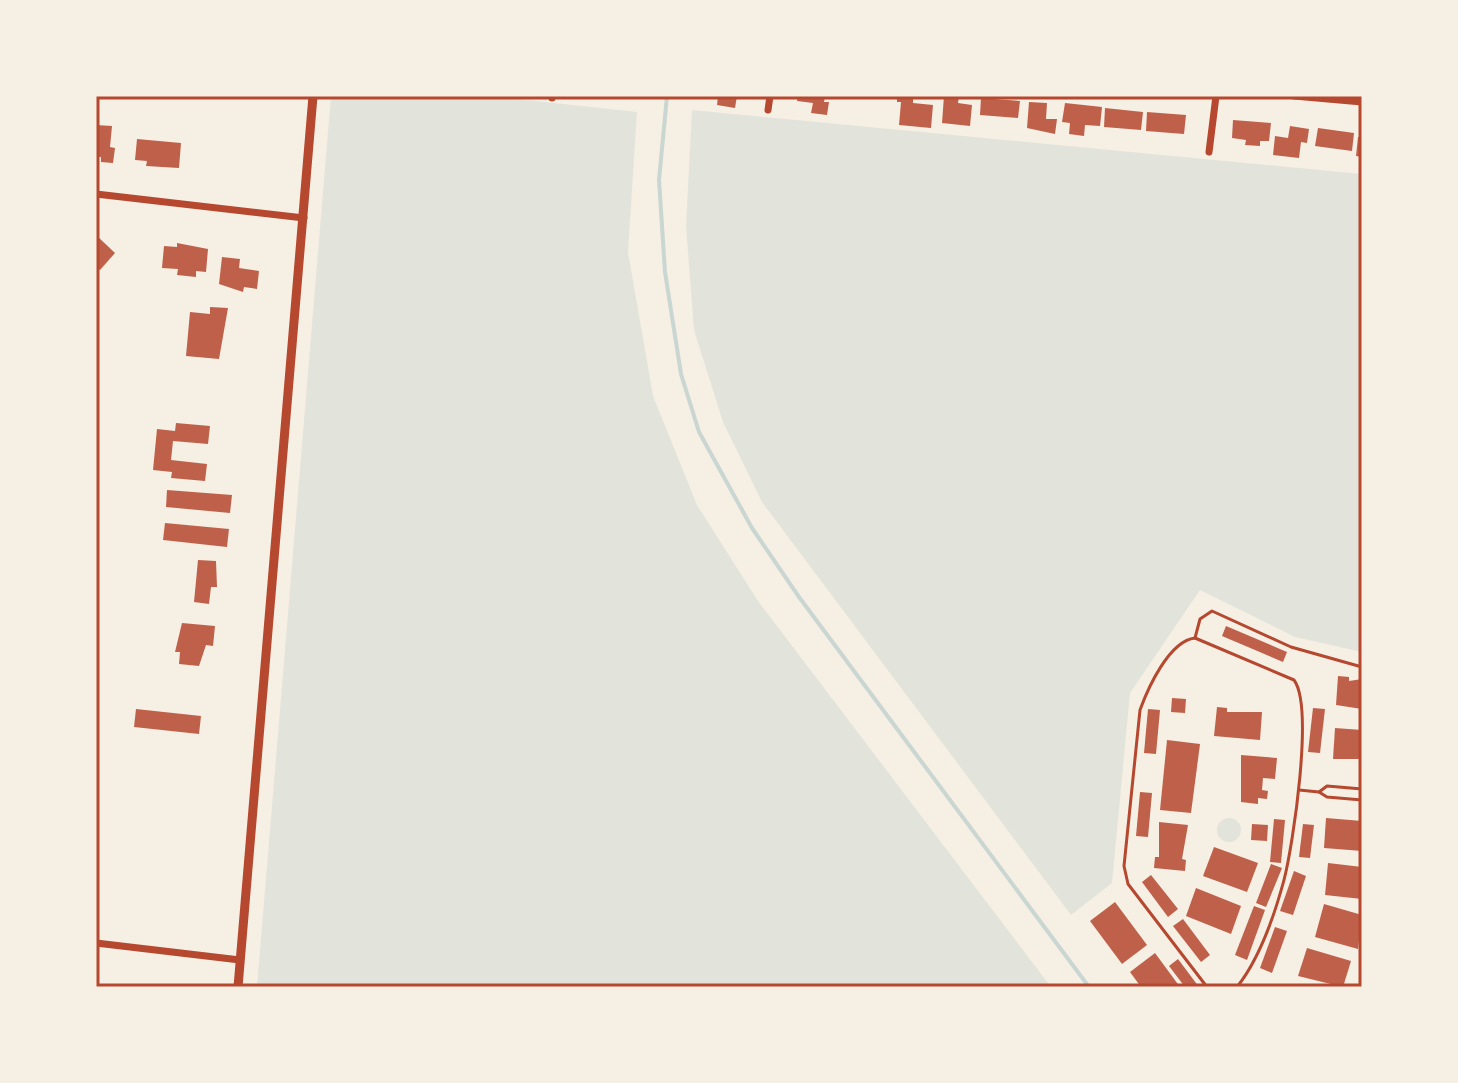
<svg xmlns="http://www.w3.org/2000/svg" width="1458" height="1083" viewBox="0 0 1458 1083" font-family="'Sofia Sans Condensed',sans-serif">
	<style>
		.green { fill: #e2e4dc }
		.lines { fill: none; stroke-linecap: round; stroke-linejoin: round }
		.stream { stroke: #c9d6d2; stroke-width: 4 }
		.building { fill: #bf614a }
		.service { stroke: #b5482f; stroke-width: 3 }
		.minor { stroke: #b5482f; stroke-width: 7 }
		.secondary { stroke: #b5482f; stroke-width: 9 }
		.neatline { fill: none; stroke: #b5482f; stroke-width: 3 }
	</style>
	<rect width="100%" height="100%" fill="#f6efe4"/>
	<!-- green -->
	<g class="green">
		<path d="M331,96H489L637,112L628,252L653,396L697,505L758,601L1051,987H257Z"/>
		<path d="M692,110L1362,174V652L1295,637L1200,590L1130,693L1112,883L1071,915L762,502L723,422L694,330L686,226Z"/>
		<circle cx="1229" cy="830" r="12"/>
	</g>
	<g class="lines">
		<!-- stream -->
		<path class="stream" d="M667,96L659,180L665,272L681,374L699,432L752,528L799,597L1089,987"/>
	</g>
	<!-- building -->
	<g class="building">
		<path d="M718,96H737L735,108L717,105Z"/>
		<path d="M798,96H825L824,102H829L827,115L811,113L813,103L797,101Z"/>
		<path d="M897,96H913V103L933,105L931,128L899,125L901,102H897Z"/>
		<path d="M944,96H959L958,103L972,105L970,126L942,123Z"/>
		<path d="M981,98L1020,101L1018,118L980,115Z"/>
		<path d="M1029,102L1047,103L1046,119H1057L1055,134L1027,128Z"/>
		<path d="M1065,103L1102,107L1100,126L1085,125L1084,136L1069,134L1070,123L1062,122Z"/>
		<path d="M1105,108L1143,112L1141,130L1104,127Z"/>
		<path d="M1147,112L1186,115L1184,134L1146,131Z"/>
		<path d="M1233,120L1271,123L1269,141H1260V146L1245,145L1246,140L1232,138Z"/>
		<path d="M96,125L112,126L110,147L115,148L113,163L101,162V157H96Z"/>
		<path d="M1290,126L1309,129L1307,143L1301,142L1299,158L1273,155L1275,136L1288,138Z"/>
		<path d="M1318,128L1354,133L1352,151L1315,146Z"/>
		<path d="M1358,137H1362V157L1356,156Z"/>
		<path d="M137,139L181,143L179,168L146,166L147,161L135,160Z"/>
		<path d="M96,235L115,253L100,270L96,267Z"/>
		<path d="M177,243L208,249L206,272L196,271V277L177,275L178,269L162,268L164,246L177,247Z"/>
		<path d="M222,257L240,259L239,268L259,271L257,289L244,287L243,292L219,284Z"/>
		<path d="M210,307L228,308L219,359L186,356L190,312L210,314Z"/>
		<path d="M176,423L210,426L208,444L173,441L171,460L207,464L205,481L171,478L172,472L153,470L157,429L175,431Z"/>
		<path d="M167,490L232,495L230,513L166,507Z"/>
		<path d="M165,523L229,529L227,547L163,540Z"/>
		<path d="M198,560L216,561L217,587H211L209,604L194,602Z"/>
		<path d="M182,623L215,626L213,646L206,645L199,666L179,664L180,652H175Z"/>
		<path d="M1226,626L1287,652L1283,662L1222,636Z"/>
		<path d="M1338,676L1349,677V681L1362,679V709L1336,705Z"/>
		<path d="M1172,698L1186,699L1185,713L1171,712Z"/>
		<path d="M1217,707L1227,708V712H1262L1260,740L1214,736Z"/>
		<path d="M1313,708L1325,709L1320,753L1308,752Z"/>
		<path d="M136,709L201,716L199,734L134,727Z"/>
		<path d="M1148,709L1160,710L1156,754L1144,753Z"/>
		<path d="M1335,728L1362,730V759H1333Z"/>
		<path d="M1167,740L1200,744L1191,813L1160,810Z"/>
		<path d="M1241,755L1277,758L1275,779L1263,778L1262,790L1268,791L1267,799L1258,798V804L1241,802Z"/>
		<path d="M1140,792L1152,793L1148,837L1136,836Z"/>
		<path d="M1326,818L1362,821V851L1324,848Z"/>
		<path d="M1274,819L1285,820L1281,863L1270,862Z"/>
		<path d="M1159,822L1188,825L1182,859L1186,860L1185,871L1154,868L1155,857H1159Z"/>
		<path d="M1252,824L1268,825L1267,841L1251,840Z"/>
		<path d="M1303,824L1314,825L1310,858L1299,857Z"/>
		<path d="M1214,847L1258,863L1247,892L1203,876Z"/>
		<path d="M1328,863L1362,867V899L1325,895Z"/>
		<path d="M1271,864L1282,868L1266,907L1256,903Z"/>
		<path d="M1294,871L1306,876L1293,915L1280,911Z"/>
		<path d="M1151,875L1178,909L1168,917L1142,882Z"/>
		<path d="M1196,888L1241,906L1231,934L1186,916Z"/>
		<path d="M1115,902L1147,945L1122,964L1090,921Z"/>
		<path d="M1324,904L1362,915L1358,949L1315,937Z"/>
		<path d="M1254,906L1265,910L1247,960L1235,955Z"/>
		<path d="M1183,919L1210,955L1201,962L1173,926Z"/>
		<path d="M1275,927L1287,931L1272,973L1260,968Z"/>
		<path d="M1307,948L1351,961L1343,987L1298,976Z"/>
		<path d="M1155,953L1180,987H1141L1130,972Z"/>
		<path d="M1178,959L1199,987H1185L1169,966Z"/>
	</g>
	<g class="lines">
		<!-- service -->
		<g class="service">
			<path d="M1195,638L1200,619L1212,611L1291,647L1362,667"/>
			<path d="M1362,789L1327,786L1319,792L1327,797L1362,800"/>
			<path d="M1299,790L1319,792"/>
			<path d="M1207,987L1128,884L1124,866L1140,710C1148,688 1169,641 1195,638L1294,680C1314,707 1293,845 1284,880C1274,917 1260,958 1237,987"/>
		</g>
		<!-- minor -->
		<g class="minor">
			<path d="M1294,96L1362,102"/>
			<path d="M552,98V96"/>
			<path d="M768,110L770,96"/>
			<path d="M1209,152L1216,96"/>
			<path d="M96,194L304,218"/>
			<path d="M96,943L240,960"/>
		</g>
		<!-- secondary -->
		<path class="secondary" d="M238,987L313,96"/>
	</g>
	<!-- border -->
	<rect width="1458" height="1083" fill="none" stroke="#f6efe4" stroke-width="196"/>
	<rect x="98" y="98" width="1262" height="887" class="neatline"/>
</svg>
